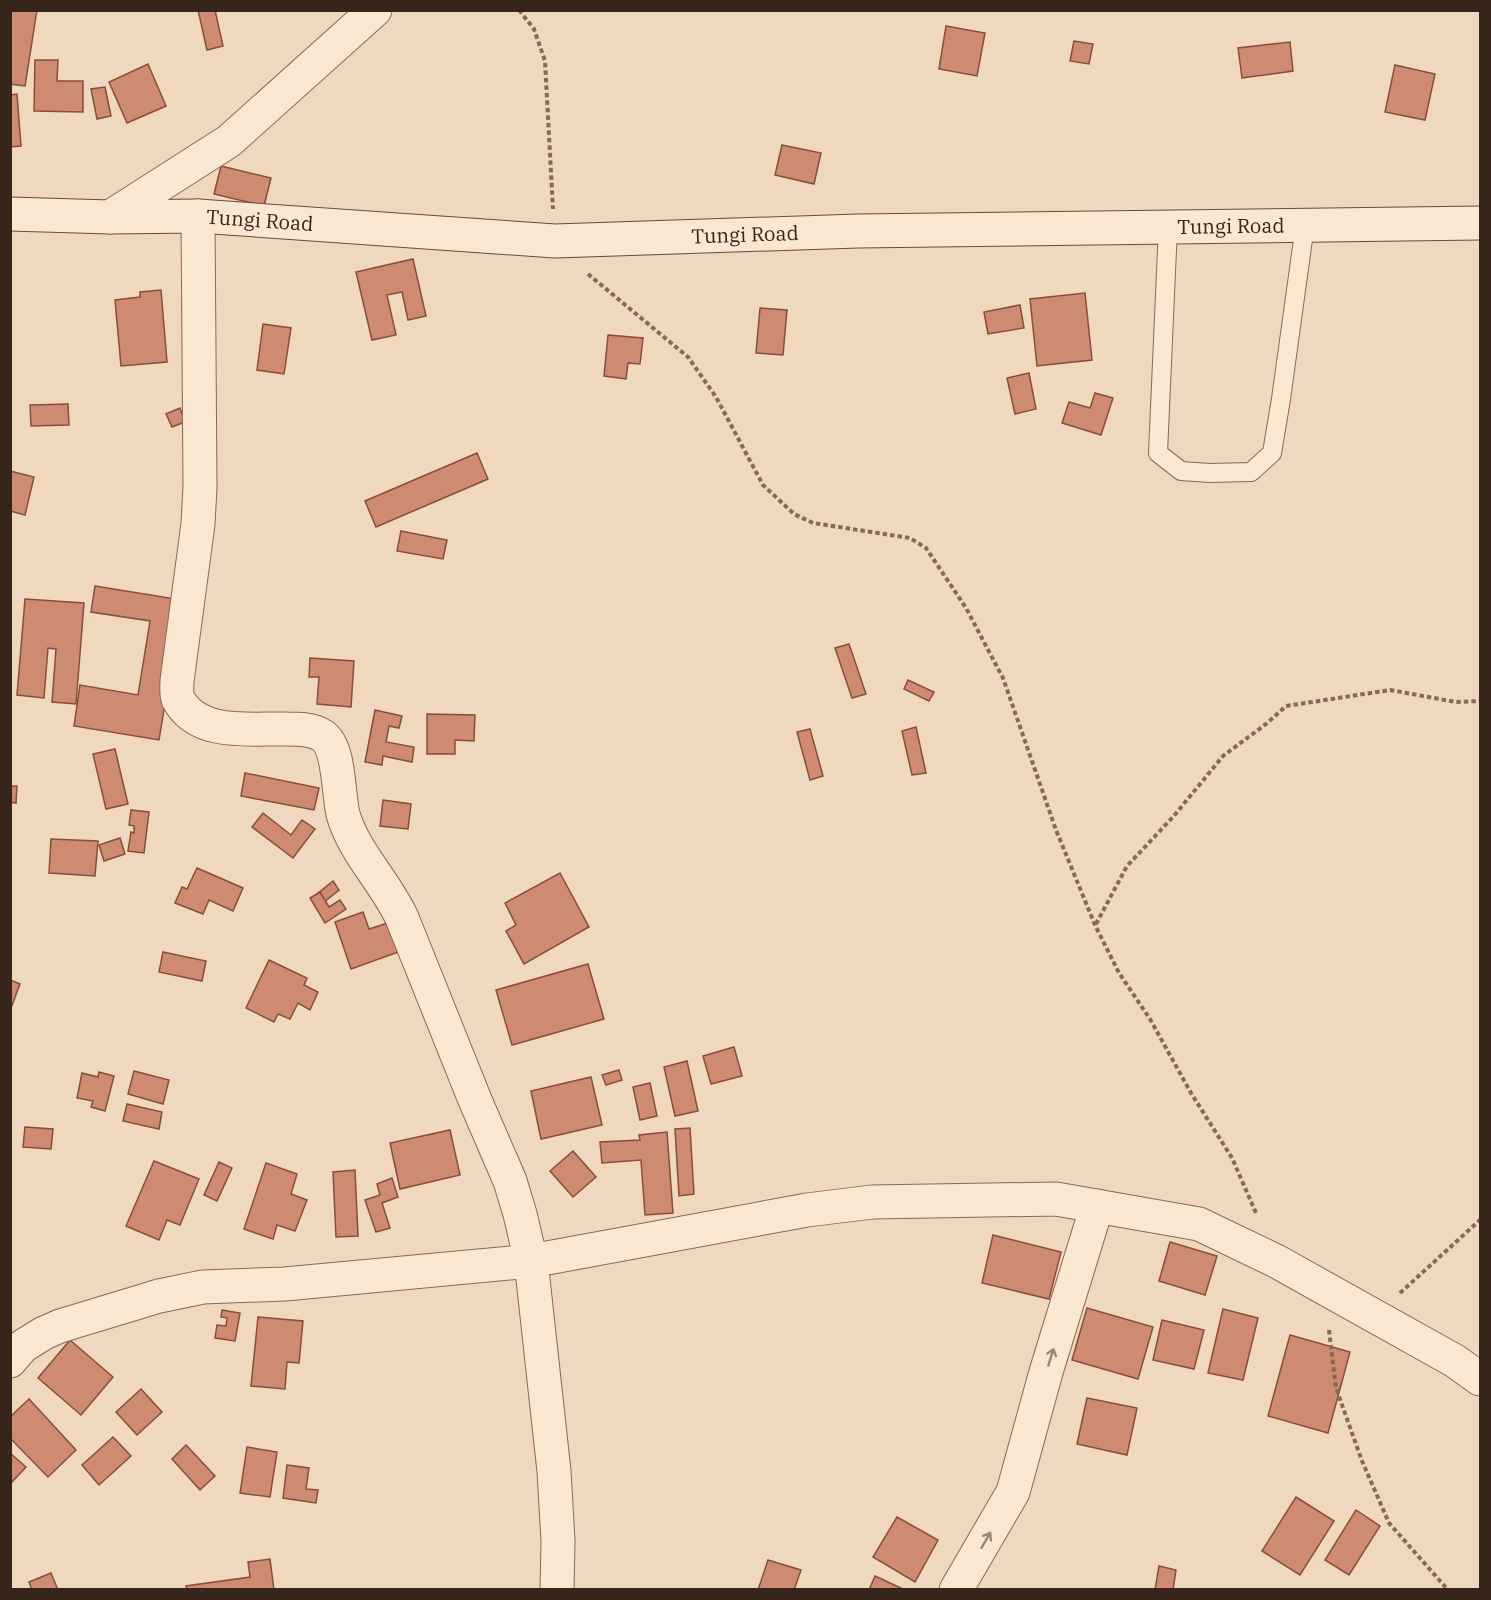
<svg xmlns="http://www.w3.org/2000/svg" width="1491" height="1600" viewBox="0 0 1491 1600" font-family="'IBM Plex Serif',serif">
	<style>
		.building { fill: #cf8a72; stroke: #884d3b; stroke-width: 1.5 }
		.lines { fill: none; stroke-linecap: round; stroke-linejoin: round }
		.service-casing { stroke: #886956; stroke-width: 20 }
		.minor-casing { stroke: #886956; stroke-width: 35 }
		.tertiary-casing { stroke: #886956; stroke-width: 35 }
		.secondary-casing { stroke: #694a3a; stroke-width: 35 }
		.path { stroke: #886956; stroke-width: 4; stroke-dasharray: 4.5 3; stroke-linecap: butt }
		.service { stroke: #fae7d1; stroke-width: 18 }
		.minor { stroke: #fae7d1; stroke-width: 33 }
		.tertiary { stroke: #fae7d1; stroke-width: 33 }
		.secondary { stroke: #fae7d1; stroke-width: 33 }
		.oneway { stroke: #988676 }
		.labels { text-anchor: middle; stroke-width: 6; stroke-linejoin: round; paint-order: stroke }
		.street-label { font-size: 20px; fill: #37241b; stroke: #f6e4ce }
	</style>
	<rect width="100%" height="100%" fill="#efd8be"/>
	<!-- building -->
	<g class="building">
		<path d="M10,10H37L25,86L10,84Z"/>
		<path d="M198,10H215L223,46L207,50Z"/>
		<path d="M946,26L985,33L977,76L939,69Z"/>
		<path d="M1074,41L1093,44L1089,64L1070,61Z"/>
		<path d="M1290,42L1293,71L1242,78L1238,48Z"/>
		<path d="M35,60H58L57,81H83V112L34,111Z"/>
		<path d="M148,64L166,106L127,123L109,82Z"/>
		<path d="M1395,65L1435,74L1425,120L1385,112Z"/>
		<path d="M105,87L111,116L97,119L91,89Z"/>
		<path d="M17,94L21,146L10,147V95Z"/>
		<path d="M782,145L821,153L814,184L775,175Z"/>
		<path d="M221,166L271,178L264,206L214,194Z"/>
		<path d="M413,259L426,316L408,320L402,292L387,295L396,335L372,340L356,272Z"/>
		<path d="M161,290L167,362L121,366L115,300L140,297V292Z"/>
		<path d="M1085,293L1092,360L1037,366L1030,299Z"/>
		<path d="M1020,305L1024,328L988,334L984,312Z"/>
		<path d="M760,308L787,310L783,355L756,353Z"/>
		<path d="M263,324L291,328L284,374L257,370Z"/>
		<path d="M608,335L643,338L640,364L628,363L626,379L604,376Z"/>
		<path d="M1029,373L1036,409L1015,414L1007,378Z"/>
		<path d="M1095,393L1113,398L1101,435L1062,423L1069,402L1090,408Z"/>
		<path d="M68,404L69,425L31,426L30,405Z"/>
		<path d="M180,408L185,422L172,427L166,414Z"/>
		<path d="M477,453L488,479L376,527L365,501Z"/>
		<path d="M10,471L34,477L25,515L10,511Z"/>
		<path d="M401,531L447,540L443,559L397,551Z"/>
		<path d="M95,586L182,600L159,740L74,726L80,685L138,695L150,621L91,612Z"/>
		<path d="M25,599L84,603L76,704L52,702L56,649L48,648L44,698L17,695Z"/>
		<path d="M849,644L866,694L852,698L835,648Z"/>
		<path d="M310,658L354,661L351,707L317,704L319,677H309Z"/>
		<path d="M908,680L934,692L929,701L904,689Z"/>
		<path d="M375,710L402,716L399,728L389,726L386,742L414,747L412,762L383,756L382,765L365,762Z"/>
		<path d="M427,714L475,715L474,741L455,740V754H427Z"/>
		<path d="M916,727L926,773L912,775L902,731Z"/>
		<path d="M810,729L823,776L810,780L797,732Z"/>
		<path d="M115,749L128,804L106,809L93,754Z"/>
		<path d="M245,773L319,788L314,810L241,796Z"/>
		<path d="M10,786H17L16,803L10,802Z"/>
		<path d="M383,800L411,804L408,829L380,826Z"/>
		<path d="M131,810L149,812L144,853L128,851L131,832L134,833V826L129,825Z"/>
		<path d="M263,813L291,835L302,820L315,829L293,858L252,827Z"/>
		<path d="M120,838L125,854L104,861L99,845Z"/>
		<path d="M51,839L98,841L95,876L49,873Z"/>
		<path d="M197,868L243,888L233,911L209,900L203,914L175,903L182,887L187,889Z"/>
		<path d="M560,873L589,927L524,964L506,931L516,925L505,903Z"/>
		<path d="M333,881L339,890L323,903L317,894Z"/>
		<path d="M320,892L329,907L340,900L346,909L325,923L310,898Z"/>
		<path d="M363,912L369,929L391,922L401,951L351,969L335,922Z"/>
		<path d="M163,952L206,961L202,981L159,972Z"/>
		<path d="M269,960L307,978L304,985L318,992L310,1010L298,1003L290,1019L278,1014L274,1022L246,1008Z"/>
		<path d="M588,964L604,1019L512,1045L496,990Z"/>
		<path d="M10,980L20,984L10,1011Z"/>
		<path d="M734,1047L742,1076L711,1084L703,1056Z"/>
		<path d="M687,1061L698,1111L675,1116L664,1067Z"/>
		<path d="M619,1070L622,1080L606,1085L602,1075Z"/>
		<path d="M134,1071L169,1080L163,1104L128,1094Z"/>
		<path d="M99,1072L114,1076L105,1111L91,1107L93,1101L77,1098L82,1073L98,1077Z"/>
		<path d="M591,1077L602,1125L541,1139L531,1091Z"/>
		<path d="M650,1083L657,1116L640,1120L633,1087Z"/>
		<path d="M127,1104L162,1112L159,1129L123,1121Z"/>
		<path d="M25,1127L53,1129L51,1149L23,1147Z"/>
		<path d="M690,1128L694,1194L679,1196L675,1129Z"/>
		<path d="M450,1130L460,1175L400,1189L390,1143Z"/>
		<path d="M667,1132L673,1213L645,1215L641,1160L602,1163L600,1142L640,1140L639,1135Z"/>
		<path d="M573,1151L596,1177L573,1197L550,1171Z"/>
		<path d="M154,1161L199,1179L180,1225L167,1220L159,1240L126,1226Z"/>
		<path d="M219,1162L232,1168L217,1201L204,1195Z"/>
		<path d="M266,1163L297,1174L291,1194L307,1200L295,1231L277,1225L273,1239L244,1229Z"/>
		<path d="M355,1170L358,1236L336,1237L333,1172Z"/>
		<path d="M392,1178L398,1197L382,1203L390,1228L376,1232L365,1200L380,1195L377,1184Z"/>
		<path d="M993,1235L1061,1252L1049,1299L982,1283Z"/>
		<path d="M1170,1242L1217,1256L1205,1295L1159,1281Z"/>
		<path d="M1087,1308L1153,1327L1138,1379L1072,1360Z"/>
		<path d="M1223,1309L1258,1318L1243,1380L1208,1373Z"/>
		<path d="M222,1310L240,1313L235,1341L215,1338L217,1325L226,1326L227,1318L221,1317Z"/>
		<path d="M258,1317L303,1321L299,1363L287,1362L285,1389L251,1386Z"/>
		<path d="M1162,1320L1204,1330L1194,1369L1153,1360Z"/>
		<path d="M1290,1335L1350,1352L1328,1433L1268,1416Z"/>
		<path d="M70,1340L113,1377L81,1415L38,1378Z"/>
		<path d="M141,1389L162,1412L137,1435L116,1412Z"/>
		<path d="M1087,1398L1137,1408L1127,1455L1077,1444Z"/>
		<path d="M29,1399L76,1450L48,1477L10,1438V1417Z"/>
		<path d="M113,1437L131,1456L99,1485L82,1465Z"/>
		<path d="M186,1445L215,1476L200,1490L172,1459Z"/>
		<path d="M247,1447L277,1452L270,1497L240,1493Z"/>
		<path d="M10,1453L26,1467L10,1484Z"/>
		<path d="M287,1465L309,1468L306,1489L318,1490L316,1503L283,1498Z"/>
		<path d="M1296,1497L1334,1521L1300,1575L1262,1551Z"/>
		<path d="M1356,1510L1380,1526L1349,1575L1325,1560Z"/>
		<path d="M897,1517L938,1540L915,1582L873,1557Z"/>
		<path d="M270,1559L274,1590H187L186,1586L250,1577L248,1562Z"/>
		<path d="M768,1560L801,1570L794,1590H758Z"/>
		<path d="M1159,1566L1176,1570L1173,1590H1155Z"/>
		<path d="M51,1573L58,1590H32L29,1582Z"/>
		<path d="M875,1576L905,1590H869Z"/>
	</g>
	<g class="lines">
		<defs>
			<path id="service" d="M1168,227L1158,453L1181,471L1210,473L1251,472L1272,453L1281,399L1305,225"/>
			<g id="minor">
				<path d="M198,216L200,487L198,524L177,681C177,686 176,694 178,699C198,737 251,728 287,729C298,729 313,729 323,736C340,748 338,794 343,814C353,851 386,883 402,918L475,1100L510,1181L520,1214L531,1261L554,1471L558,1541L557,1590"/>
				<path d="M10,1361L23,1346L44,1333L60,1326L159,1296L203,1287L285,1284L531,1261L807,1210L872,1202L1056,1199L1199,1224L1276,1261L1455,1361L1480,1379"/>
				<path d="M956,1590L1013,1492L1046,1372L1097,1206"/>
			</g>
			<path id="tertiary" d="M110,217L229,141L375,10"/>
			<g id="secondary">
				<path id="s1" d="M10,214L110,217L198,216L555,241L858,231L1480,223"/>
			</g>
		</defs>
		<!-- service casing -->
		<use href="#service" class="service-casing"/>
		<!-- minor casing -->
		<use href="#minor" class="minor-casing"/>
		<!-- tertiary casing -->
		<use href="#tertiary" class="tertiary-casing"/>
		<!-- secondary casing -->
		<use href="#secondary" class="secondary-casing"/>
		<!-- path -->
		<g class="path">
			<path d="M519,10L534,29L545,61L553,209"/>
			<path d="M588,274L688,357L716,397L763,485L794,514L813,523L910,538L926,548L966,608L1003,678L1056,830L1095,925L1119,973L1150,1019L1191,1093L1232,1158L1256,1213"/>
			<path d="M1096,924L1127,866L1173,817L1223,756L1266,724L1286,706L1390,690L1456,702L1480,701"/>
			<path d="M1400,1293L1480,1220"/>
			<path d="M1329,1330L1336,1388L1362,1461L1389,1523L1448,1590"/>
		</g>
		<!-- service -->
		<use href="#service" class="service"/>
		<!-- minor -->
		<use href="#minor" class="minor"/>
		<!-- tertiary -->
		<use href="#tertiary" class="tertiary"/>
		<!-- secondary -->
		<use href="#secondary" class="secondary"/>
	</g>
	<!-- one-way arrows -->
	<defs><path id="oneway-shaft" d="M-6 0H5M1.5-3L5.5 0L1.5 3" fill="none" stroke-width="1.6" stroke-linecap="round" stroke-linejoin="round" transform="scale(1.5)"/></defs>
	<g class="oneway">
		<use href="#oneway-shaft" transform="translate(1051 1357) rotate(-73)"/>
		<use href="#oneway-shaft" transform="translate(986 1540) rotate(-60)"/>
	</g>
	<g class="labels">
		<!-- street labels -->
		<g class="street-label">
			<text dy="7" stroke="none"><textPath href="#s1" startOffset="250">Tungi Road</textPath></text>
			<text dy="7" stroke="none"><textPath href="#s1" startOffset="1222">Tungi Road</textPath></text>
			<text dy="7" stroke="none"><textPath href="#s1" startOffset="736">Tungi Road</textPath></text>
		</g>
	</g>
	<!-- border -->
	<rect width="1491" height="1600" fill="none" stroke="#37241b" stroke-width="24"/>
</svg>
